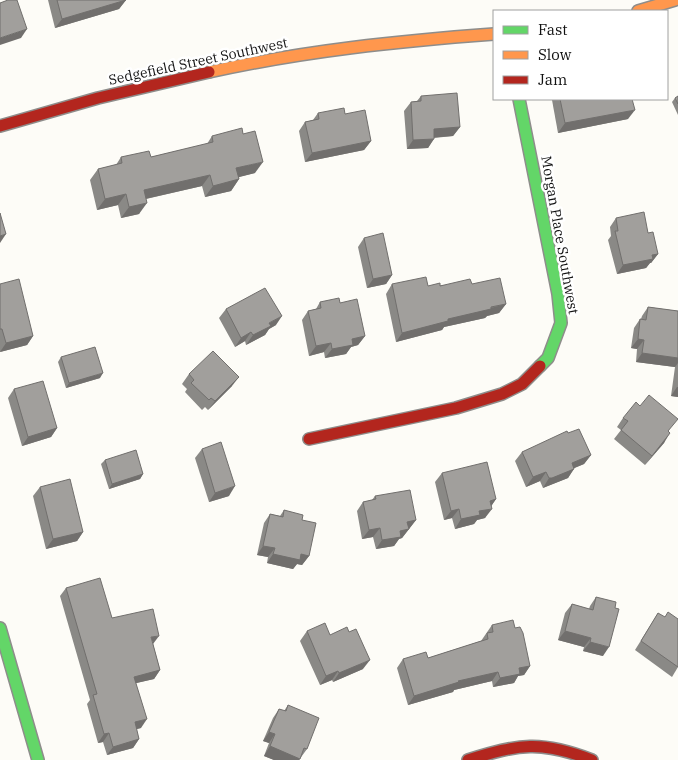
<svg xmlns="http://www.w3.org/2000/svg" width="678" height="760" viewBox="0 0 678 760" font-family="'IBM Plex Serif',serif">
	<style>
		.lines { fill: none; stroke-linecap: round; stroke-linejoin: round }
		.fast-casing { stroke: #8e8d8b; stroke-width: 14 }
		.slow-casing { stroke: #8e8d8b; stroke-width: 14 }
		.jam-casing { stroke: #8e8d8b; stroke-width: 14 }
		.fast { stroke: #63d668; stroke-width: 11 }
		.slow { stroke: #ff974d; stroke-width: 11 }
		.jam { stroke: #b3261e; stroke-width: 11 }
		.wall { fill: #8a8986 }
		.shaded-wall { fill: #716f6d }
		.building { fill: #a19f9c; stroke: #716f6d }
		.labels { text-anchor: middle; stroke-width: 5; stroke-linejoin: round; paint-order: stroke }
		.street-label { font-size: 14px; fill: #111; stroke: #fff }
	</style>
	<rect width="100%" height="100%" fill="#fdfcf7"/>
	<g class="lines">
		<defs>
			<g id="fast">
				<path d="M519,99L558,294L561,323L548,358L540,366"/>
				<path d="M0,628L38,760"/>
			</g>
			<g id="slow">
				<path d="M638,11L675,0"/>
				<path d="M209,72C303,51 399,41 494,34"/>
			</g>
			<g id="jam">
				<path d="M0,126L98,98L209,72"/>
				<path d="M309,439L456,408L502,394L522,384L540,366"/>
				<path d="M468,760C519,744 541,740 592,760"/>
			</g>
		</defs>
		<!-- fast casing -->
		<use href="#fast" class="fast-casing"/>
		<!-- slow casing -->
		<use href="#slow" class="slow-casing"/>
		<!-- jam casing -->
		<use href="#jam" class="jam-casing"/>
		<!-- fast -->
		<use href="#fast" class="fast"/>
		<!-- slow -->
		<use href="#slow" class="slow"/>
		<!-- jam -->
		<use href="#jam" class="jam"/>
	</g>
	<!-- wall -->
	<g class="wall">
		<path d="M48,0H126L119,9L55,28Z"/>
		<path d="M421,96L460,127L453,136L434,138L428,148L407,149L404,111L411,102L417,101Z"/>
		<path d="M678,96V115L672,102L675,98Z"/>
		<path d="M553,99H632L628,119L558,133L552,100Z"/>
		<path d="M318,113L345,114L371,141L364,150L305,162L299,131L305,122L313,120Z"/>
		<path d="M212,136L255,173L238,177L239,179L231,191L205,197L202,186L146,199L139,214L121,218L118,205L97,210L90,180L98,169L116,165L121,157H151L207,144Z"/>
		<path d="M616,218L648,233L658,254L651,263H650L646,268L617,274L608,240L611,236L610,227Z"/>
		<path d="M364,238L392,275L386,284L367,288L358,247Z"/>
		<path d="M0,284L33,336L27,345L0,352Z"/>
		<path d="M392,284L428,286L472,284L506,304L499,313L487,316L485,318L444,327L442,330L396,342L386,294Z"/>
		<path d="M320,302L340,303L365,336L358,345L351,347L346,354L325,358L324,352L309,356L302,320L308,311L316,309Z"/>
		<path d="M648,307L678,311V397L671,396L675,367L636,362L637,349L631,348L634,328L640,319H641L642,316Z"/>
		<path d="M226,309L276,325L269,329L265,335L246,345L245,341L235,347L219,318Z"/>
		<path d="M61,357L100,378L66,388L58,362Z"/>
		<path d="M189,374L232,386L208,410L205,407L202,410L185,392L187,389L182,384Z"/>
		<path d="M14,389L57,428L51,437L22,446L8,398Z"/>
		<path d="M623,418L668,432L664,443L645,465L614,439L621,430L617,427Z"/>
		<path d="M568,433L591,455L584,464L574,468L568,478L545,487L543,488L540,481L526,487L515,461L522,452Z"/>
		<path d="M202,449L229,496L209,502L195,458Z"/>
		<path d="M105,460L143,474L140,479L109,489L101,464Z"/>
		<path d="M442,473L496,499L491,506L485,518L477,520L474,524L455,529L452,518L444,520L435,482Z"/>
		<path d="M40,487L83,532L77,541L46,549L33,496Z"/>
		<path d="M375,496L416,520L402,538L399,539L394,546L376,549L373,537L362,539L357,511L363,502L372,500Z"/>
		<path d="M284,510L302,520L309,556L302,565L297,564L293,569L267,563L268,557L257,555L264,523L270,514L280,516Z"/>
		<path d="M66,588L112,618L153,644L160,670L154,679L136,683L141,728L136,729L139,739L133,748L107,755L103,742L98,743L87,704L90,700L60,596Z"/>
		<path d="M596,597L603,656L583,651L584,647L558,640L565,613L572,604L589,609L590,606Z"/>
		<path d="M658,613L678,667L672,677L635,650Z"/>
		<path d="M492,625L515,628L530,666L524,675L518,676L514,683L493,687L492,681L454,690L453,692L408,705L397,668L403,659L428,658L481,641Z"/>
		<path d="M307,631L330,635L363,669L333,682L332,680L320,685L300,641Z"/>
		<path d="M288,705L307,749L299,760H274L264,756L269,743L263,741L273,718L279,709L284,711Z"/>
	</g>
	<!-- shaded-wall -->
	<g class="shaded-wall">
		<path d="M126,0L119,9L55,28L62,19Z"/>
		<path d="M27,29L21,38L0,45V38Z"/>
		<path d="M635,110L628,119L558,133L565,123Z"/>
		<path d="M460,127L453,136L427,138L434,129Z"/>
		<path d="M434,139L428,148L407,149L413,140Z"/>
		<path d="M371,141L364,150L305,162L312,153Z"/>
		<path d="M263,162L255,173L228,180L236,168Z"/>
		<path d="M210,175L202,186L136,201L144,190Z"/>
		<path d="M239,179L231,191L205,197L213,186Z"/>
		<path d="M126,194L118,205L97,210L105,199Z"/>
		<path d="M147,203L139,214L121,218L129,207Z"/>
		<path d="M6,234L0,243V236Z"/>
		<path d="M658,254L651,263H650L646,268L617,274L623,265L652,255Z"/>
		<path d="M392,275L386,284L367,288L373,279Z"/>
		<path d="M506,304L499,313L487,316L485,318L444,327L442,330L396,342L402,333L448,319Z"/>
		<path d="M282,316L276,325L269,329L265,335L246,345L253,335L269,323Z"/>
		<path d="M251,332L245,341L235,347L241,338Z"/>
		<path d="M33,336L27,345L0,352L6,343Z"/>
		<path d="M365,336L358,345L351,347L346,354L325,358L332,349L352,339Z"/>
		<path d="M638,339L644,340L637,349L631,348Z"/>
		<path d="M331,343L324,352L309,356L316,346Z"/>
		<path d="M642,353L678,358V363L675,367L636,362Z"/>
		<path d="M103,373L100,378L66,388L69,383Z"/>
		<path d="M239,377L232,386L208,410L215,401Z"/>
		<path d="M677,387H678V397L671,396Z"/>
		<path d="M57,428L51,437L22,446L28,437Z"/>
		<path d="M670,433L664,443L645,465L652,456Z"/>
		<path d="M591,455L584,464L565,472L572,463Z"/>
		<path d="M574,469L568,478L543,488L549,478Z"/>
		<path d="M546,472L540,481L526,487L533,477Z"/>
		<path d="M143,474L140,479L109,489L112,484Z"/>
		<path d="M235,486L229,496L209,502L215,493Z"/>
		<path d="M496,499L490,508V501Z"/>
		<path d="M459,509L452,518L444,520L451,511Z"/>
		<path d="M492,509L485,518L477,520L474,524L455,529L461,519L479,511Z"/>
		<path d="M416,520L402,538L399,539L394,546L376,549L382,540L407,522Z"/>
		<path d="M380,528L373,537L362,539L369,530Z"/>
		<path d="M83,532L77,541L46,549L53,539Z"/>
		<path d="M263,546L275,548L268,557L257,555Z"/>
		<path d="M273,554H301L309,556L302,565L297,564L293,569L267,563Z"/>
		<path d="M565,631L591,638L584,647L558,640Z"/>
		<path d="M159,636L153,644L151,637Z"/>
		<path d="M590,642L609,647L603,656L583,651Z"/>
		<path d="M370,660L363,669L333,682L339,673Z"/>
		<path d="M530,666L524,675L518,676L514,683L493,687L500,678L519,668Z"/>
		<path d="M160,670L154,679L128,685L134,677Z"/>
		<path d="M338,671L332,680L320,685L326,676Z"/>
		<path d="M498,672L492,681L454,690L453,692L408,705L414,696L458,681Z"/>
		<path d="M147,719L141,728L129,731L135,722Z"/>
		<path d="M269,732L275,734L269,743L263,741Z"/>
		<path d="M109,733L103,742L98,743L104,734Z"/>
		<path d="M139,739L133,748L107,755L113,747Z"/>
		<path d="M270,746L300,759L299,760H274L264,756Z"/>
	</g>
	<!-- building -->
	<g class="building">
		<path d="M8,0H17L27,29L0,38V3Z"/>
		<path d="M57,0H126L62,19Z"/>
		<path d="M457,93L460,127L434,129V139L413,140L411,102L421,101V96Z"/>
		<path d="M678,96V104L675,98Z"/>
		<path d="M560,99H632L635,110L565,123Z"/>
		<path d="M344,108L345,114L365,110L371,141L312,153L305,122L319,119L318,113Z"/>
		<path d="M242,128L243,134L255,131L263,162L236,168L239,179L213,186L210,175L144,190L147,203L129,207L126,194L105,199L98,169L122,163L121,157L149,151L151,157L213,142L212,136Z"/>
		<path d="M644,212L648,233L653,232L658,254L652,255L653,259L623,265L615,231H618L616,218Z"/>
		<path d="M0,213L6,234L0,236Z"/>
		<path d="M383,233L392,275L373,279L364,238Z"/>
		<path d="M426,277L428,286L440,283V286L470,279L472,284L500,278L506,304L491,307V309L448,319V321L402,333L392,284Z"/>
		<path d="M19,279L33,336L6,343L2,329H0V284Z"/>
		<path d="M265,288L282,316L269,323L271,326L253,335L251,332L241,338L226,309Z"/>
		<path d="M339,298L340,303L357,299L365,336L352,339L353,345L332,349L331,343L316,346L308,311L321,308L320,302Z"/>
		<path d="M648,307L678,311V358L642,353L644,340L638,339L640,319L646,320Z"/>
		<path d="M95,347L103,373L69,383L61,357Z"/>
		<path d="M213,351L239,377L215,401L211,398L209,400L191,383L194,380L189,374Z"/>
		<path d="M43,381L57,428L28,437L14,389Z"/>
		<path d="M649,395L678,419L668,431L670,433L652,456L621,430L628,421L623,418L636,402L640,406Z"/>
		<path d="M579,429L591,455L572,463L574,469L552,478H549L546,472L533,477L522,452L567,431L568,433Z"/>
		<path d="M221,442L235,486L215,493L202,449Z"/>
		<path d="M136,450L143,474L112,484L105,460Z"/>
		<path d="M487,462L496,499L490,501L492,509L479,511L480,515L461,519L459,509L451,511L442,473Z"/>
		<path d="M70,479L83,532L53,539L40,487Z"/>
		<path d="M410,490L416,520L407,522L409,529L400,531L401,537L382,540L380,528L369,530L363,502L376,499L375,496Z"/>
		<path d="M284,510L303,515L302,520L316,523L309,556L301,554L300,560L273,554L275,548L263,546L270,514L283,517Z"/>
		<path d="M100,578L112,618L153,609L159,636L151,637L160,670L134,677L147,719L135,722L139,739L113,747L109,733L104,734L93,695L97,694L66,588Z"/>
		<path d="M596,597L616,602L615,608L619,609L609,647L590,642L591,638L565,631L572,604L593,610Z"/>
		<path d="M668,612L678,619V667L641,641L658,613L665,617Z"/>
		<path d="M513,620L515,628L520,627L523,633L530,666L519,668L520,674L500,678L498,672L458,681L459,682L414,696L403,659L426,652L428,658L478,642L488,639L487,633L493,632L492,625Z"/>
		<path d="M325,623L330,635L347,627L349,632L356,629L370,660L339,673L338,671L326,676L307,631Z"/>
		<path d="M288,705L319,718L307,749L304,748L300,759L270,746L275,734L269,732L279,709L286,711Z"/>
	</g>
	<g class="labels">
		<!-- street labels -->
		<g class="street-label">
			<text transform="translate(198 61) rotate(-12)" y="5">Sedgefield Street Southwest</text>
			<text transform="translate(560 235) rotate(80)" y="5">Morgan Place Southwest</text>
		</g>
	</g>
	<!-- legend -->
	<rect x="493" y="10" width="175" height="90" fill="#ffffff" stroke="#a0a0a0"/>
	<rect x="503" y="26" width="25" height="8" fill="#63d668" stroke="#a0a0a0"/>
	<text x="538" y="35" font-size="15" fill="#111111">Fast</text>
	<rect x="503" y="51" width="25" height="8" fill="#ff974d" stroke="#a0a0a0"/>
	<text x="538" y="60" font-size="15" fill="#111111">Slow</text>
	<rect x="503" y="76" width="25" height="8" fill="#b3261e" stroke="#a0a0a0"/>
	<text x="538" y="85" font-size="15" fill="#111111">Jam</text>
</svg>
